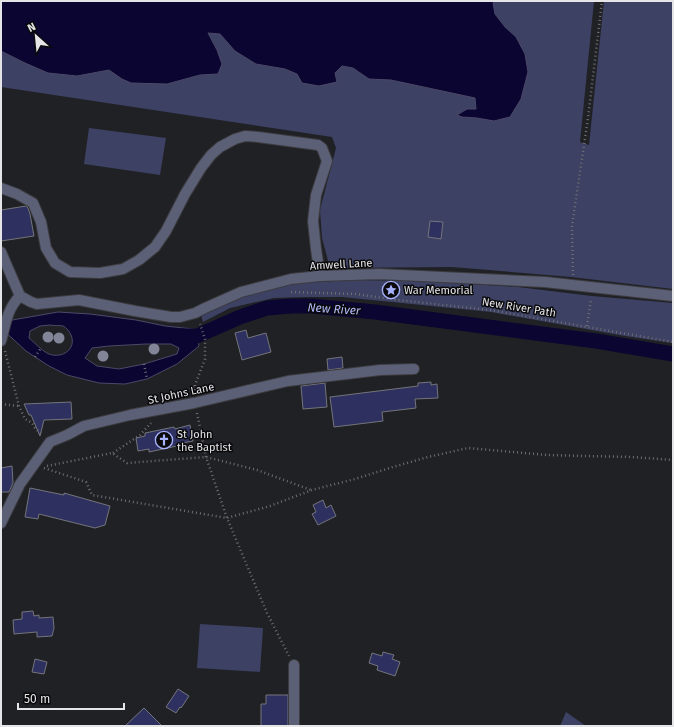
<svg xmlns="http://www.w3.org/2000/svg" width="674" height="727" viewBox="0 0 674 727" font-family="'Fira Sans',sans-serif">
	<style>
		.green { fill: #3d4163 }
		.water { fill: #0a0531; stroke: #4c4868; fill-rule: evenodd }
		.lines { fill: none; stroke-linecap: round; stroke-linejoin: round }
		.canal { stroke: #0a0531; stroke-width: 15 }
		.building { fill: #2e3160; stroke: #74757a }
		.minor-casing { stroke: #3c3c40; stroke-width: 12 }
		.path { stroke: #6f6f73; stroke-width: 2.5; stroke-dasharray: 1 3; stroke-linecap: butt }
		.minor { stroke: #5c6077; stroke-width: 10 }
		.tree { fill: #828598 }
		.labels { text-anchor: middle; stroke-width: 3; stroke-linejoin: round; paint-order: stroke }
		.street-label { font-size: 11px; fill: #e5e5e8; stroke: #0a0a0c }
		.poi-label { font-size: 11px; fill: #e5e5e8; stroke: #0a0a0c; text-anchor: start }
		.water-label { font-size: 12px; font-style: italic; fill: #b4bdfc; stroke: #0a0a0c }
	</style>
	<rect width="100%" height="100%" fill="#202125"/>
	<!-- green -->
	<g class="green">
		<path d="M495,1H594L580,142L589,145L604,1H673V289L571,277L452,267L330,268L322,238L320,210L336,148L332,137L1,87V51L25,63L96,72L109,70L122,79L167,84L200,75L218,73L217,50L207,33L220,34L235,51L256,64L285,69L297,74L303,83L337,82L335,73L342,66L353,68L369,79L391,80L475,98L476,109H467L457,115L462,117L477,118L528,72L525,54L516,37L505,27L495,14L493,3Z"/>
		<path d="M89,128L166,138L160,175L84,164Z"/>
		<path d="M351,280L419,281L518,287L592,296L673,303V343L625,336L491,312L342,297H305L274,298L230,308L203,322L201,315L209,310L246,294L294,283Z"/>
		<path d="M200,624L263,628L260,672L197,668Z"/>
		<path d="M566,712L586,726H560Z"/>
	</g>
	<!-- water -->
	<g class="water">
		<path d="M1,1H495L493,3L495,14L505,27L516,37L525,54L528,72L521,99L510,117L494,121L477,118L462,117L457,115L467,109H476L475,98L391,80L369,79L353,68L342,66L335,73L337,82L319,86L302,83L297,74L285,69L256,64L235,51L220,34L208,33L217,50L222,64L218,74L200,75L167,84L131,83L122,79L109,70L77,76L48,73L25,63L1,51Z"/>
		<path d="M58,312L90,314L136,320L165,326L193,329L197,336L199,346L177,364L147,379L125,384L99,383L67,375L49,366L26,351L1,328V322ZM50,325C54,326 59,325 63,326C67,328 69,331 71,335C77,349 62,359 49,354C42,351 35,343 29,338L30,331L40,326ZM146,344H171L179,348L177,354L144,364L119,369L97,366L85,358L92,348L109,346Z"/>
	</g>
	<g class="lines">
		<!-- canal -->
		<path class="canal" d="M177,336H197L240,317L267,308L291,306H312L375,312L596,341L673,354"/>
	</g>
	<!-- building -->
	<g class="building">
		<path d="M26,206L28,208L30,214L34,236L1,241V210Z"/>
		<path d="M430,221L443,222L441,239L428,237Z"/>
		<path d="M246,330L248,338L266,333L271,352L242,360L235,333Z"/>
		<path d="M342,357L343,368L328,370L327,359Z"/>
		<path d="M431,382V385L437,384L438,398L415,399L416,408L382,412L383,421L334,427L330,397L418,386V383Z"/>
		<path d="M325,383L327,407L303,409L301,386Z"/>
		<path d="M71,402L72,419L44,420L40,436L31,415H29L24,404Z"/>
		<path d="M190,425L193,441L177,444V446L149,452V449L138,451L136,438L145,436V433L174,427L175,429Z"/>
		<path d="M12,466L13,483L9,492H1V468Z"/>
		<path d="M30,488L64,495V493L110,506L105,525L95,528L39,514L38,519L25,517Z"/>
		<path d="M323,500L326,508L331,505L336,516L318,525L312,514L316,512L313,505Z"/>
		<path d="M33,611L34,616L39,615V618L53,617L54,628L52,636L37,637V632L14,634L13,620L22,619V612Z"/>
		<path d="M383,652L394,655L392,659L400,662L395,676L377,670L378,666L369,663L372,653L382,656Z"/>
		<path d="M35,659L47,662L44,674L32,672Z"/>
		<path d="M178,689L189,696L181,708L180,707L176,713L166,707Z"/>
		<path d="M266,695H288V726H261V704H266Z"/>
		<path d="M144,708L162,726H125Z"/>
	</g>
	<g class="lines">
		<defs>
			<g id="minor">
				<path d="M1,188L17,194L33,203L41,222L46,248L55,263L70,272L100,273L123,269L139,260L155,247L166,231L185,194L201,168L211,155L220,147L235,139L245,136L258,137L318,145L322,148L327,161L316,195L313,221L316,249L320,276"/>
				<path d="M1,252L20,296"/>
				<path d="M20,296L31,302L37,304L79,300L135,311L171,317H180L195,313L205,308L241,292L291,279L320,276L379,274L545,282L673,296"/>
				<path d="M1,341C6,323 7,309 20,296"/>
				<path d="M1,523L20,484L50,442L67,435L84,426L130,415L194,403L288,381L380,370L414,369"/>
				<path d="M294,665V726"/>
			</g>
		</defs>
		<!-- minor casing -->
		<use href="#minor" class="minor-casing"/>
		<!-- path -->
		<g class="path">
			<path d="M573,275L572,226L588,118L602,1"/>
			<path d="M291,292L355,294L398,300L490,310L673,342"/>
			<path d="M587,326L591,299"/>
			<path d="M5,351L19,406L25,419L32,423L35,428L42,435"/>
			<path d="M35,357L41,348"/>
			<path d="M144,364L147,379"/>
			<path d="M195,390V385L205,359V339L200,324"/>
			<path d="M187,392L195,385"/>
			<path d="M1,404L19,406"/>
			<path d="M197,413L206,457L227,518L267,613L289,656"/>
			<path d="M113,453L140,435L151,423"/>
			<path d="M47,466L112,453L127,463L206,457L257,470L311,490"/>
			<path d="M44,468L86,482L92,495L227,518L270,506L312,490L355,479L393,467L428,457L468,448L547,455L585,456L632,457L673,460"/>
		</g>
		<!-- minor -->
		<use href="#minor" class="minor"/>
	</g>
	<!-- trees -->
	<g class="tree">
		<circle cx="48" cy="337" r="5.5"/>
		<circle cx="59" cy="338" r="5.5"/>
		<circle cx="154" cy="349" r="5.5"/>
		<circle cx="103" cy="356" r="5.5"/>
	</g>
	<!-- icons -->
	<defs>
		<symbol id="sight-ring" viewBox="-11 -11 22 22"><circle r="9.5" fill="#0a0a0c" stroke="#a7b1fc" stroke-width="1.5"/><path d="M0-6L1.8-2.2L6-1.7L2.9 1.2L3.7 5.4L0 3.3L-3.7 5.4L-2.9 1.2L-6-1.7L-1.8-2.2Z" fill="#a7b1fc"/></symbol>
		<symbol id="church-ring" viewBox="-11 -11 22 22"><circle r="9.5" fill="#0a0a0c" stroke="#a7b1fc" stroke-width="1.5"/><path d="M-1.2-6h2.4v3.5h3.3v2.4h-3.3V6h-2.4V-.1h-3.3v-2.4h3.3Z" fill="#a7b1fc"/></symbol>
	</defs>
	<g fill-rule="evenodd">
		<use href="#sight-ring" x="381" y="280" width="20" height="20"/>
		<use href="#church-ring" x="154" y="430" width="20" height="20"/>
	</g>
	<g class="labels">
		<!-- street labels -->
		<g class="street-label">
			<text transform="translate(341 264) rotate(-3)" y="4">Amwell Lane</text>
			<text transform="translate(519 307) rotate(9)" y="4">New River Path</text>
			<text transform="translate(181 393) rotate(-12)" y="4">St Johns Lane</text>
		</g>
		<!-- poi labels -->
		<g class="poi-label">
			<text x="404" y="294">War Memorial</text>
			<text x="177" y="438">St John<tspan x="177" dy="13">the Baptist</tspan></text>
		</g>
		<!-- water labels -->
		<g class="water-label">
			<text transform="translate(334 309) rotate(4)" y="4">New River</text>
		</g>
	</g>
	<!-- border -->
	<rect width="674" height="727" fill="none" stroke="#e5e5e8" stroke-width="4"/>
	<!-- north arrow -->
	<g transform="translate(36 36) rotate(333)" stroke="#0a0a0c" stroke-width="3" paint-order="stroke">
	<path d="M0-3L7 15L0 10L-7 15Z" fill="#e5e5e8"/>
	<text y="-6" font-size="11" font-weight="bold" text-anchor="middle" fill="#e5e5e8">N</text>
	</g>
	<!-- scale -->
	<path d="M18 703v6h106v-6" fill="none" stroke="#e5e5e8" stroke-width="2"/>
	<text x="24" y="703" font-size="12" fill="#e5e5e8" stroke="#0a0a0c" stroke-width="3" paint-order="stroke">50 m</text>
</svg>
